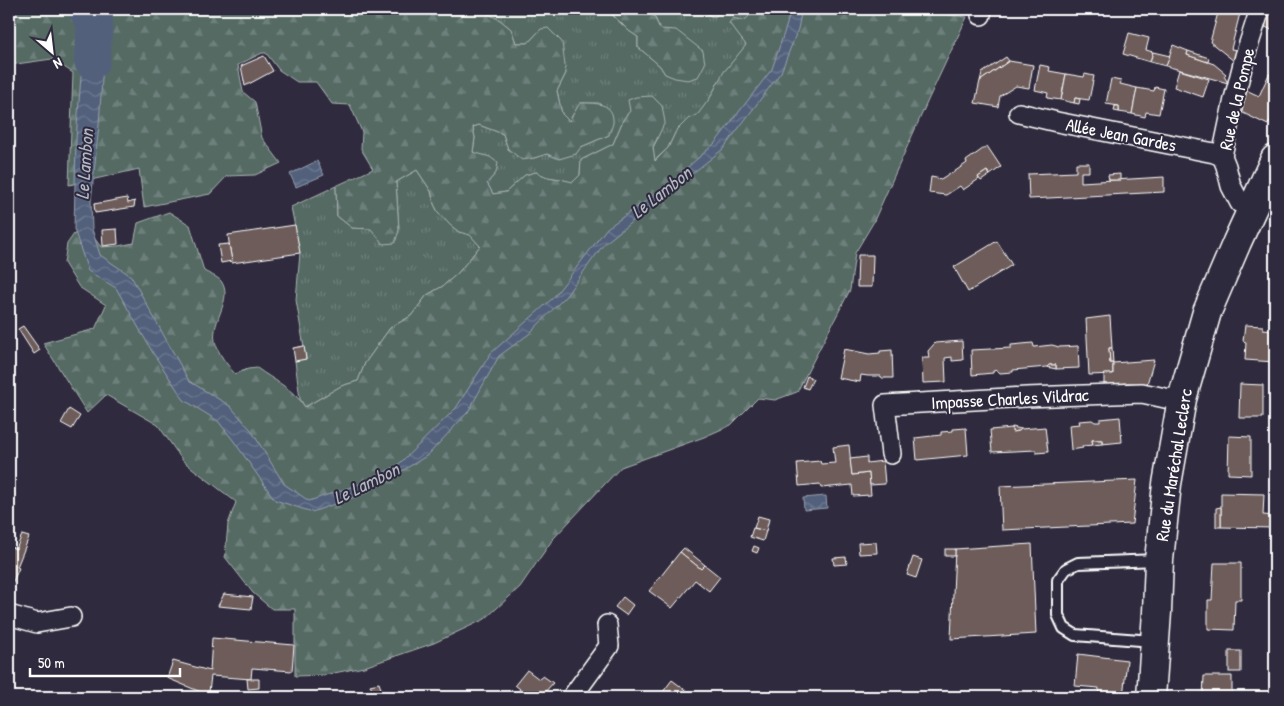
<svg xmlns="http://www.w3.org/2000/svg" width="1284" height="706" viewBox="0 0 1284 706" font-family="'Patrick Hand',sans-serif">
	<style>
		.grass { fill: url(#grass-tufts); stroke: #aab4b2 }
		.forest { fill: url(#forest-firs); stroke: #aab4b2 }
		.water { fill: url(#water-waves); stroke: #98a0b0 }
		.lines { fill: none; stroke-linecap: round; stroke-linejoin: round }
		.river { stroke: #53617c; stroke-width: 36 }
		.building { fill: #6d5c5a; stroke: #fff }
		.service-casing { stroke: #fff; stroke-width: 14 }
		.minor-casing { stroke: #fff; stroke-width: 22 }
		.primary-casing { stroke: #fff; stroke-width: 31 }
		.service { stroke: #2f2a3d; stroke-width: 10 }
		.minor { stroke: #2f2a3d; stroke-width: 19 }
		.primary { stroke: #2f2a3d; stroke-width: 28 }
		.labels { text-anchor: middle; stroke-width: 4; stroke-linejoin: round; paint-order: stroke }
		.street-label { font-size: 18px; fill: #fff; stroke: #2f2a3d }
		.water-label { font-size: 19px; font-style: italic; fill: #b2b8c4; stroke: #2f2a3d }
	</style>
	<defs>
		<pattern id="grass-tufts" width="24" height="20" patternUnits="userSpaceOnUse" patternTransform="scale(1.25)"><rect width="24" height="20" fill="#556a64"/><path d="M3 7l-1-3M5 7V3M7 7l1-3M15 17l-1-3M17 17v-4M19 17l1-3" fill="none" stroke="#6e807b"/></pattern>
		<pattern id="forest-firs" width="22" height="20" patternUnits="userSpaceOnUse" patternTransform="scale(1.25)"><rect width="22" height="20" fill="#556a64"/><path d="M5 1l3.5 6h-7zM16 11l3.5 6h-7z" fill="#6e807b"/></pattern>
		<pattern id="water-waves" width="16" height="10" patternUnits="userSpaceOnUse" patternTransform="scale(1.25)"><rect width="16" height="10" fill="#53617c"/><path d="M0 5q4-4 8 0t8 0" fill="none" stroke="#6d7990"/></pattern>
	</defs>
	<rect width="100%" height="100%" fill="#2f2a3d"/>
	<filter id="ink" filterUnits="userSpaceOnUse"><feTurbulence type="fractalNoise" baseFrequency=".02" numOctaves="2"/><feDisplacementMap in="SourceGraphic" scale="10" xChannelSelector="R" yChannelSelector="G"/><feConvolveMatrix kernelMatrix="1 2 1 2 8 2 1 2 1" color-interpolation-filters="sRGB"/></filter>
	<g filter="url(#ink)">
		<!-- grass -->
		<g class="grass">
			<path d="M479,9H509L512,10L515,9H610L611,14L629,31L638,37V47L660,66L665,74L703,51L693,45L660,29L653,13L655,9H705L709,15L714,17L725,9H756L744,21L729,23L747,45L723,73L710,98L698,115L688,119L676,131L668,148L654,161L653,147L658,138L630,111L624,118L613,144L581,160L580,175L573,183L560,179L547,177L536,172L525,175L506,192L493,194L487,183L496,173L473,152L475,138L473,127L479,125L503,134L508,149L534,158L547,154L581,147L609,135L599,103H581L569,121L562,114L557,91L566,73L541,29L528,43H516L511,29L500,20Z"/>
			<path d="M417,170L431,191L434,204L438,212L450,225L459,232L470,234L480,246L458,273L443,286L427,295L411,316L390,328L365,363L358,381L341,386L305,407L300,399L295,361L306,359L296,300L300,253L291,207L336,186L337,216L352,228H371L383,243L399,230L396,182Z"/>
		</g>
		<!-- forest -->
		<g class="forest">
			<path d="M16,9H479L500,20L511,29L516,43H528L541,29L548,28L562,42L566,73L557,91L562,114L569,121L580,103C593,103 612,102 613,119C614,124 610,131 609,135L581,147L576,154L559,159L547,154L534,158L522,160L508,149L503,134L479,125L473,127L475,138L473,152L490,157L498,163L496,173L487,183L493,194L506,192L525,175L536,172L547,177L560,179L573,182L580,175L581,160L613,144L624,118L630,111L628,100L636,97L652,96L662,106L665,122L653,147L655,161L668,148L676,131L688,119L698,114L710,98L723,73L746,45L729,23L733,18L744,21L756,9H900L967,17L929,98L873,223L855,253L850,290L797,392L775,400L758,398L731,425L704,437L621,467L553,539L520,587L485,619L434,643L364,667L324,675L295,676V609H272L253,593L225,557L228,524L236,502L183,461L158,425L106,395L87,413L43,343L95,329L106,305L79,287L64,263L67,244L74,234L89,231L101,247L118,246L134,243L138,223L169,212L190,225L204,271C209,274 218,277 221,281C234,299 211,320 215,341C218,354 227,364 235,374L248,369L257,368C273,380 294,389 305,407L341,386L358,381L365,363L390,328L411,316L427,295L443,286L458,273L480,246L470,235L459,232L450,225L438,212L434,204L431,191L417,170L396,182L399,230L395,243L383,244L371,229L352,228L337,216L336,186L373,169L361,149L362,132L350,105L332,104L316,82H297L279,70L266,53H262L238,65L243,92L255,102L262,138L281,163L255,175L227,176L210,194L144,207L139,169L69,185L73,73L52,59L9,65V13Z"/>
			<path d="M610,9H655L653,14L660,29L676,30L703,51L705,64L698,77L688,80L675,78L665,74L660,66L638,47V37L629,31L611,13Z"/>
			<path d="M705,9H725L714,17L709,15Z"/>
		</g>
		<!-- water -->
		<g class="water">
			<path d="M99,9H102L104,48L99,125L91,201L92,229L100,255L131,276L189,381L230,406L251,430L284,484L309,501L357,485L397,466L456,408L491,353L553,298L607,228L663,189L715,143L772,69L787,24L791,9H802L798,29L781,72L723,149L604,244L565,297L529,334L499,356L468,412L428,455L366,493L312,512L275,500L233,440L218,421L184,400L153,353L116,288L88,271L74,229L76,139L83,51L89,13Z"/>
			<path d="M317,161L324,175L296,187L290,174Z"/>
			<path d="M826,496L827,508L804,510L803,498Z"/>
		</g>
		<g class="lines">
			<!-- river -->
			<path class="river" d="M86,9L95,22L92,61"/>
		</g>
		<!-- building -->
		<g class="building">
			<path d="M1219,9H1241L1231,49L1237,50L1234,61L1210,42Z"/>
			<path d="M1272,9H1275V32L1264,26Z"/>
			<path d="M1129,33L1149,38L1146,50L1153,52L1150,62L1123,54Z"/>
			<path d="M1173,45L1188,51L1187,55L1214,64L1226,74L1224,76L1228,83L1166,66Z"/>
			<path d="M1188,51L1209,58L1208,62L1187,55Z"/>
			<path d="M1153,52L1170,56L1166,66L1150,62Z"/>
			<path d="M264,56L273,71L245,86L241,66Z"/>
			<path d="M1006,57L1009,61L980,81L982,73Z"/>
			<path d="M1009,61L1033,65L1029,88L1016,86L1000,96L998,107L975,103L980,81Z"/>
			<path d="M1040,65L1050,67L1049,71L1066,74L1061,100L1047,98L1048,93L1035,90Z"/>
			<path d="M1179,70L1209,79L1203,97L1174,87Z"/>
			<path d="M1066,74L1084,77L1085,74L1094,76L1089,100L1075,98L1074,103L1061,100Z"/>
			<path d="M1269,74L1275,77V111L1268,125L1241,112L1246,90L1259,96Z"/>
			<path d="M1111,79L1121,81L1120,84L1137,88L1132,114L1119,112V106L1106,104Z"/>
			<path d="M1155,87L1164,89L1159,114L1146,112L1145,117L1132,114L1137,88L1154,91Z"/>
			<path d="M1075,98L1080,99L1079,104L1074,103Z"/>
			<path d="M1115,106H1119V112L1114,111Z"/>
			<path d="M987,146L1001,167L990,175L987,171L978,177L979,179L963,190L960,186L946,195L929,193L931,177L941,179L950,173L951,174L967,163L966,161Z"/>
			<path d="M1076,163H1089V172H1081V182L1164,177V192L1029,199L1028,174L1076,172Z"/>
			<path d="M987,171L990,175L981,181L978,177Z"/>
			<path d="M1120,174V180H1109L1108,175Z"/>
			<path d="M127,198L128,203L135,201L134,207L95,213L94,204Z"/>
			<path d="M295,225L300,253L232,263L228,235Z"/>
			<path d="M117,229L118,244L103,246L102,230Z"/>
			<path d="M997,241L1012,265L968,292L954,267Z"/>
			<path d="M229,244L232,261L221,263L218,245Z"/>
			<path d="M858,255H873L872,287H857Z"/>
			<path d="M1110,316L1112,348H1109L1110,363H1113V374L1089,375L1086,319Z"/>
			<path d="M1245,325L1263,326V329L1275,330V362L1245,360L1246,342L1243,341Z"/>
			<path d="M23,326L40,350L34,354L18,329Z"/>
			<path d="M962,341L963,360L952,361V357L945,358L946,382L923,383L922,358H929L928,351L935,343Z"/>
			<path d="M1033,343L1034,347L1052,345L1059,347L1078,346L1079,368L1056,369V365H1049L1047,367L1013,370V372L1000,373L997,370L993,371V373L972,375L971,350L1011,348V345Z"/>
			<path d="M304,346L306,359L295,361L293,348Z"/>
			<path d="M1109,348H1112L1113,363H1110Z"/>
			<path d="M844,349L869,354L880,353V351L892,350L893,378H882L881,376H868L861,375L860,382L838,378Z"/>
			<path d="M1154,360L1147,384L1128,383L1104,385V374H1113V363Z"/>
			<path d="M1049,365H1056V369L1047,367Z"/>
			<path d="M807,376L813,379L808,389L803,387Z"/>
			<path d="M1240,384L1263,385V418H1239Z"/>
			<path d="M69,409L80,416L72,429L61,423Z"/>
			<path d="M1120,417L1122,442L1102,444V440H1092L1093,445L1082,446L1083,448L1071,450L1069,425L1080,424L1079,421L1092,420L1095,422H1100V419Z"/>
			<path d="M1012,427L1021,429L1019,431L1012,432Z"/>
			<path d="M1045,427L1048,452L1036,453V450L992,452L990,430L1012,428V432L1019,431L1021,429Z"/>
			<path d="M966,428L968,455L917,460L915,438L941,435V432L953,431V429Z"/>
			<path d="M1229,436L1251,437V475L1228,474Z"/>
			<path d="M1092,440H1102V444L1093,445Z"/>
			<path d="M849,445L852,475L869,473L871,495L853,496L852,485L821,488L820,484L799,486L797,463L820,461L821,464L835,463L833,447Z"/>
			<path d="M867,457V463L883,461L885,484L870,485L869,473L852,475L850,459Z"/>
			<path d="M1137,480L1132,524L1002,530L1000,486Z"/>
			<path d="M1221,493L1264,494L1263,515L1275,516V528L1221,527Z"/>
			<path d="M1221,507V527H1216V508Z"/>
			<path d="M758,516L769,519L766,531L754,528Z"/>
			<path d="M753,528L766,531L763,541L750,537Z"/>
			<path d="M22,535L29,537L17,567L19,568L10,588L9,569L10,566L9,565V552L11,547L16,549Z"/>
			<path d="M876,542L877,553L859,554L858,543Z"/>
			<path d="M1032,544L1036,634L951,639L955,549Z"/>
			<path d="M754,546L759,548L757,553L752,551Z"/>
			<path d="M684,548L705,565L701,569L680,552Z"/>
			<rect x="945" y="549" width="10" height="7"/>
			<path d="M680,552L701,569L705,565L720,577L709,591L695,580L672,608L649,591Z"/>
			<path d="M846,557L847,564L834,565L833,558Z"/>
			<path d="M913,557L922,560L916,578L907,575Z"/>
			<path d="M1214,563H1241V600H1235L1234,630L1208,629V600H1212Z"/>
			<path d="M224,594L253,597L251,609L218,606Z"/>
			<path d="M623,597L633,605L626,615L615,607Z"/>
			<path d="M212,638L294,645L292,671L252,668L251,679L211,676L209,692L207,693H203L167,678L173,661L210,671Z"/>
			<rect x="1229" y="651" width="12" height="21"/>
			<path d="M1078,654L1127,660L1123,697H1098L1099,688L1075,686Z"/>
			<path d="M527,670L539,679L543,676L553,683L545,692L552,697H511L513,695L515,696L520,689L515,685Z"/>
			<path d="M1204,676H1232V697H1203Z"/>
			<path d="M247,679H259V688L248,689Z"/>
			<path d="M672,680L688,692L684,697H659Z"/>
			<path d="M379,683L384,697H375L370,685Z"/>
		</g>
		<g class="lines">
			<defs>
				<path id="service" d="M1153,641L1075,635L1064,628L1058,615V580L1066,569L1078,563L1158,560"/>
				<g id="minor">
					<path d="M981,15L982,9"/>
					<path d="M1019,113L1057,122L1214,153L1222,156"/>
					<path d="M1251,210L1240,203L1231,186L1226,166L1222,156L1234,99L1245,56L1260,9"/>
					<path d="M891,454L885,405L1026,397L1142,393L1165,398L1182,399"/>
					<path d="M9,615L37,623L71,617"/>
					<path d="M572,697L609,646L607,625"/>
				</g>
				<path id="primary" d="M1151,697L1157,612L1159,560L1167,484L1182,399L1207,312L1237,242L1275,159"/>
			</defs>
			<!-- service casing -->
			<use href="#service" class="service-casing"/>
			<!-- minor casing -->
			<use href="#minor" class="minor-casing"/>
			<!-- primary casing -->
			<use href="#primary" class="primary-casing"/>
			<!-- service -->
			<use href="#service" class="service"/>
			<!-- minor -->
			<use href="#minor" class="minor"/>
			<!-- primary -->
			<use href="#primary" class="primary"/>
		</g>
	</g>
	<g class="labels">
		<!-- street labels -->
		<g class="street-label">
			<text transform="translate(1237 99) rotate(-77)" y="6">Rue de la Pompe</text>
			<text transform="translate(1121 135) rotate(11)" y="6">Allée Jean Gardes</text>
			<text transform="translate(1010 399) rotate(-3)" y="6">Impasse Charles Vildrac</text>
			<text transform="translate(1174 465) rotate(-81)" y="6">Rue du Maréchal Leclerc</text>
		</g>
		<!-- water labels -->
		<g class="water-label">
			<text transform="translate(84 164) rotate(-86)" y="7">Le Lambon</text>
			<text transform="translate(661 192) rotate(-38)" y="7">Le Lambon</text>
			<text transform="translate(366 483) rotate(-26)" y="7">Le Lambon</text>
		</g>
	</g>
	<!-- margin -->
	<rect width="1284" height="706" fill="none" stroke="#2f2a3d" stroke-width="30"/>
	<rect x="15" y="15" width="1254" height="676" fill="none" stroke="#fff" stroke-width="2" filter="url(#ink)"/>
	<!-- north arrow -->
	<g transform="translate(52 52) rotate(152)" stroke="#2f2a3d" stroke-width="4" paint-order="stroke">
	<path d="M0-4L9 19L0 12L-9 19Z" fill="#ffffff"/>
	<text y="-8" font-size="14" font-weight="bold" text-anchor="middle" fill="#ffffff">N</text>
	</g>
	<!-- scale -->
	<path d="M30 668v8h150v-8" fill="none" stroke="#ffffff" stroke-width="2.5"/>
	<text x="38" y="668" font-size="15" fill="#ffffff" stroke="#2f2a3d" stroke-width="4" paint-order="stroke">50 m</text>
</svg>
